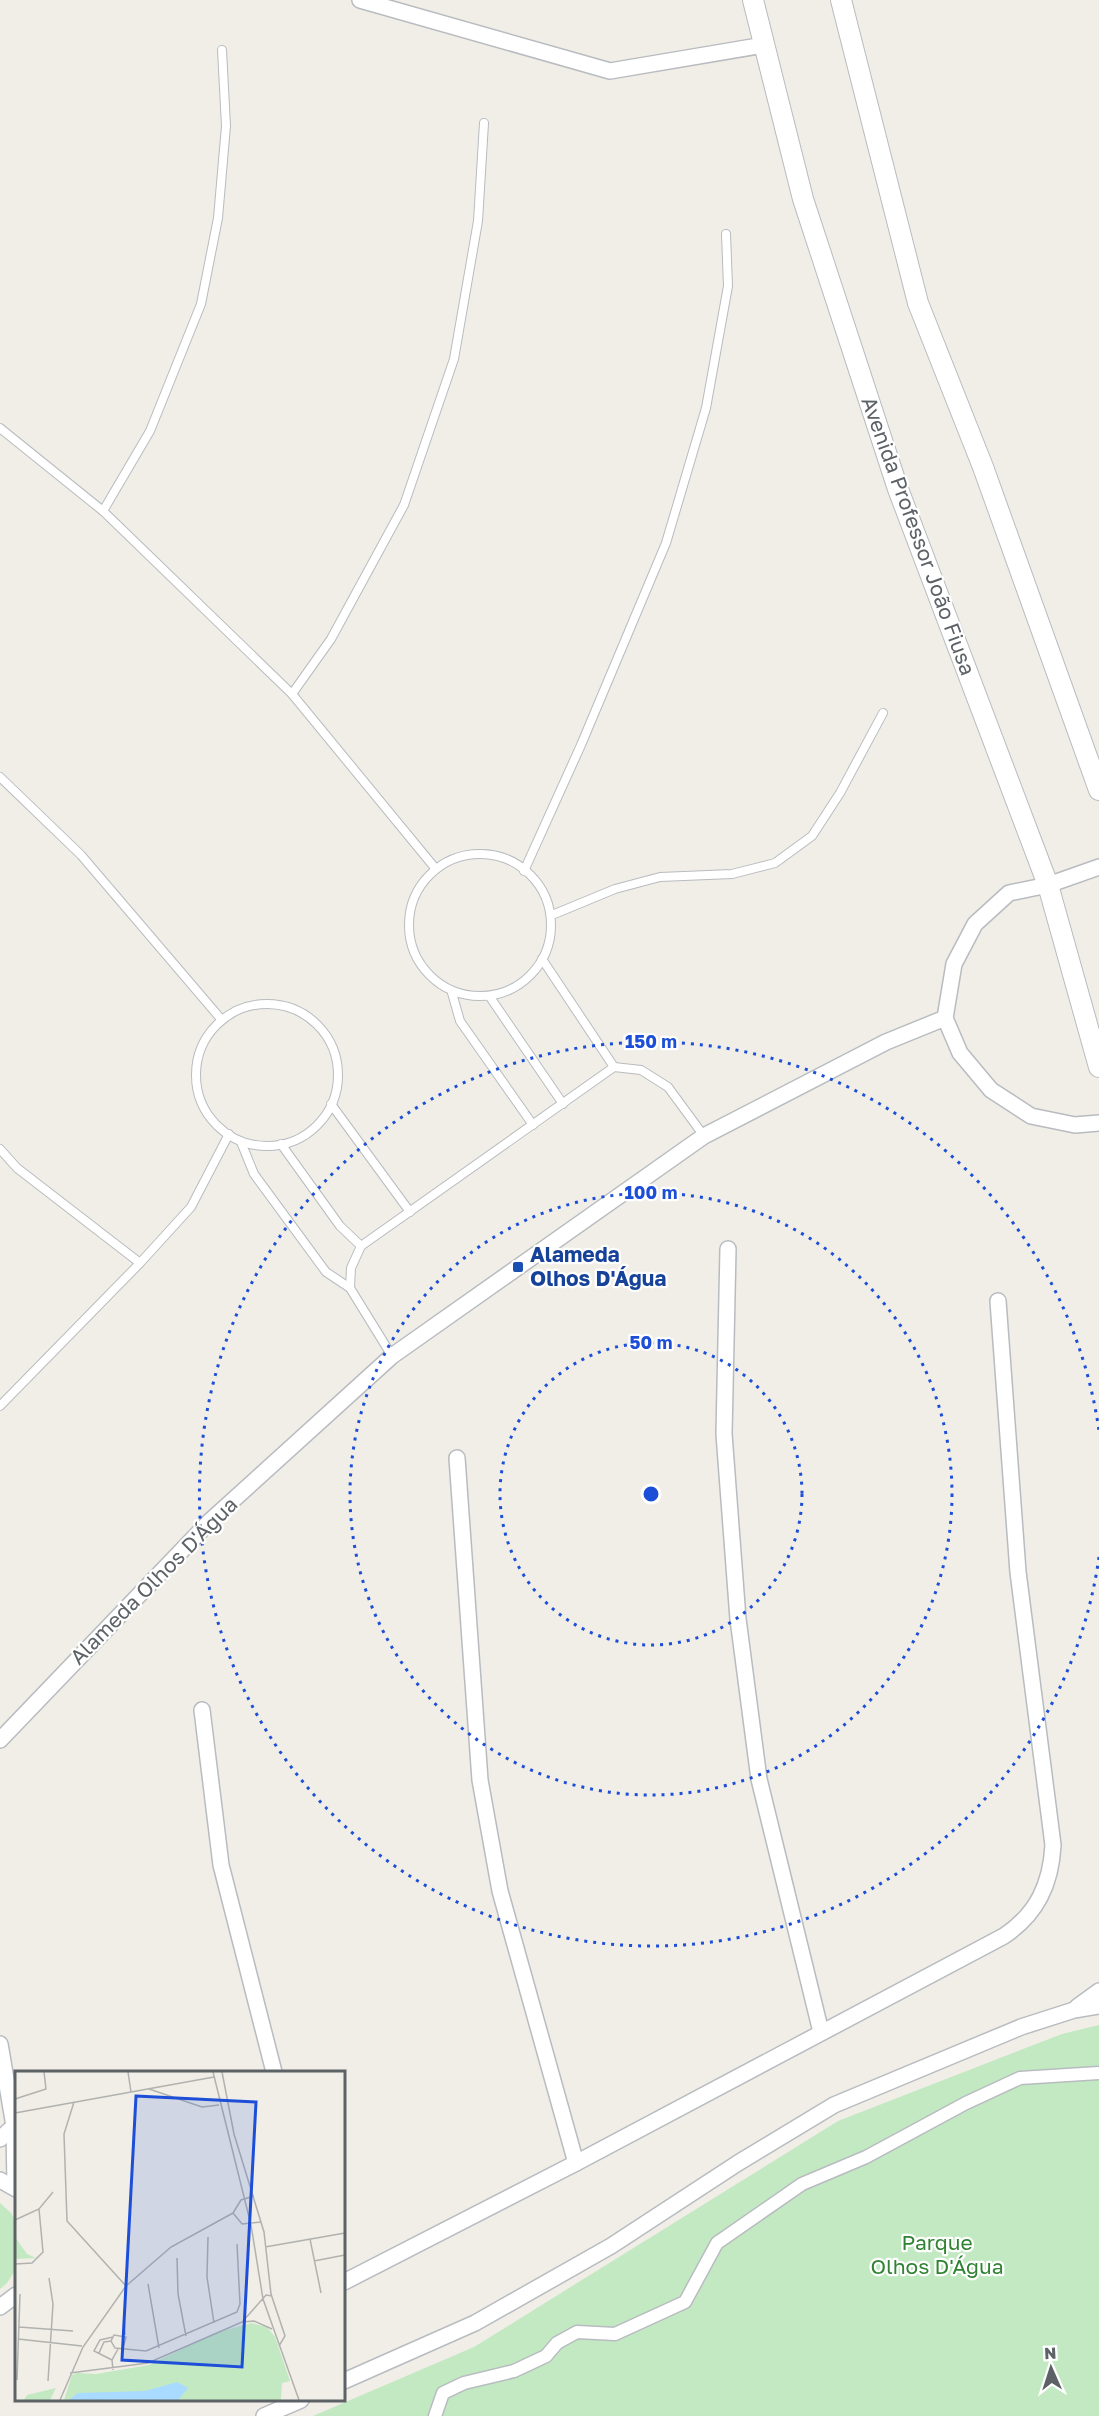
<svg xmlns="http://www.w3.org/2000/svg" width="1099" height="2416" viewBox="0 0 1099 2416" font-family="'Golos Text',sans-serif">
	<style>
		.green { fill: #c3e9c2 }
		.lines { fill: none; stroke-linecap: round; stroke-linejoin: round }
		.service-casing { stroke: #b8bcc0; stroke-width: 10 }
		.pedestrian-casing { stroke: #b8bcc0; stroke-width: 15 }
		.minor-casing { stroke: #b8bcc0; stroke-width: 18 }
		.tertiary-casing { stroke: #b8bcc0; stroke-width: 22 }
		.service { stroke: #fff; stroke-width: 8 }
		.pedestrian { stroke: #fff; stroke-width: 12 }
		.minor { stroke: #fff; stroke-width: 15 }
		.tertiary { stroke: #fff; stroke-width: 20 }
		.ring { fill: none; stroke: #1d4ed8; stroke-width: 3; stroke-dasharray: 3 6 }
		.transit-dot { fill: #1a4fb4; stroke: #fff; stroke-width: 2 }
		.labels { text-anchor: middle; stroke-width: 4.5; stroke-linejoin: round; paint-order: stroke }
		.street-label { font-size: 21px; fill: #5d6267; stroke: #fff }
		.transit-label { font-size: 21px; font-weight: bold; fill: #164399; stroke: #fff; text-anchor: start }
		.park-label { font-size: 21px; fill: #308332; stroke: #fff }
		.inset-road { fill: none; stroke: #b1b2af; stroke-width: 1.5 }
		.view { fill: #1d4ed8; fill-opacity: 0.15; stroke: #1d4ed8; stroke-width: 3 }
		.inset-edge { fill: none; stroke: #5d6267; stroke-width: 3 }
		.centre { fill: #1d4ed8; stroke: #fff; stroke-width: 3 }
		.ring-label { font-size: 18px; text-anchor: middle; font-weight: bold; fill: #1d4ed8; stroke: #fff; stroke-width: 4.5; stroke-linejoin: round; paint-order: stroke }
	</style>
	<rect width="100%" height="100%" fill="#f0eee6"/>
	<!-- green -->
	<g class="green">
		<path d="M1099,2025V2416H313L474,2347L838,2121L1062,2034Z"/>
		<path d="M0,2203L11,2213L16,2222V2269L7,2283L0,2289Z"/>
	</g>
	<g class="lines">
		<defs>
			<g id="service">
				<path d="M0,428L103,511L292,694L435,868"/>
				<path d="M103,511L150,431L201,304L218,218L226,126L222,50"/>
				<path d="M292,694L331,639L404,505L454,359L478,221L484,123"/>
				<path d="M0,777L81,855L221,1019"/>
				<circle cx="480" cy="925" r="71"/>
				<path d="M524,871L581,745L666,543L706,408L728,286L726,234"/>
				<path d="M552,915L615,889L660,877L732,874L775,863L812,836L840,793L883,713"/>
				<path d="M542,959L614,1067"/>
				<path d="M452,993L460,1021L533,1125"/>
				<path d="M490,997L563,1104"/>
				<circle cx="267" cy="1075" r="71"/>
				<path d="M331,1104L410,1212"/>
				<path d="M241,1142L254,1174L326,1272L350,1288"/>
				<path d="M281,1144L340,1226L361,1246"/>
				<path d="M0,1149L17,1168L140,1263"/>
				<path d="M392,1356L350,1288L351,1268L361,1246L614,1067L641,1070L668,1087L704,1136"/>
				<path d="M0,1406L140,1263L191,1207L229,1134"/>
			</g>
			<path id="pedestrian" d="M435,2416L443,2393L464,2383L514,2371L546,2356L557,2343L577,2332L615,2334L685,2302L717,2243L802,2184L866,2157L966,2103L1020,2078L1099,2073"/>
			<g id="minor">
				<path d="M360,0L610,71L764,45"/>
				<path d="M1099,867L1048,885L1009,893L975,924L954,964L945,1018L960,1053L991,1090L1031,1116L1075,1125L1099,1123"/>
				<path d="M728,1249L724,1434L738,1619L759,1779L821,2032"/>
				<path d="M457,1458L480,1780L500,1891L576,2163"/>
				<path d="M202,1710L221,1865L274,2072"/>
				<path d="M0,1740L210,1521L392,1356L704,1136L886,1042L945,1018"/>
				<path d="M1077,2007L1099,1991"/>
				<path d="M0,2044L14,2126L15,2187"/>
				<path d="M0,2139L14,2126"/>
				<path d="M0,2180L16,2189"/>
				<path d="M344,2282L576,2163L1004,1936C1037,1914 1051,1884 1053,1845L1018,1572L998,1301"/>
				<path d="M0,2307L16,2295"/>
				<path d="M344,2381L475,2323L611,2246L738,2163L834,2105L1021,2027L1074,2010L1099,2006"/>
				<path d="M264,2416L301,2400"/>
			</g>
			<g id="tertiary">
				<path d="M753,0L803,199L898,489L1048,885L1099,1067"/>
				<path d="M841,0L918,303L983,467L1099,790"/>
			</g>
		</defs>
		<!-- service casing -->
		<use href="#service" class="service-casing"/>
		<!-- pedestrian casing -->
		<use href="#pedestrian" class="pedestrian-casing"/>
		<!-- minor casing -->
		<use href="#minor" class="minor-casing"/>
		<!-- tertiary casing -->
		<use href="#tertiary" class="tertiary-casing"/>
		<!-- service -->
		<use href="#service" class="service"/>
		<!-- pedestrian -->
		<use href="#pedestrian" class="pedestrian"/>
		<!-- minor -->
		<use href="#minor" class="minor"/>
		<!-- tertiary -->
		<use href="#tertiary" class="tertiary"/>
	</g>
	<!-- distance rings -->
	<g class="ring">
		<circle cx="651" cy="1494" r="151"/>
		<circle cx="651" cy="1494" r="301"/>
		<path d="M1099 1557A452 452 0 1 1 1099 1431"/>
	</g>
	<!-- markers -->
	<rect class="transit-dot" x="512" y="1261" width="12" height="12" rx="3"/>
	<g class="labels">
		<!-- street labels -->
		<g class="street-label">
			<text transform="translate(918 536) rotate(70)" y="7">Avenida Professor João Fiusa</text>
			<text transform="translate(154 1581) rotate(-45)" y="7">Alameda Olhos D'Água</text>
		</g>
		<!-- transit labels -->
		<g class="transit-label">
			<text x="530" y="1262">Alameda<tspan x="530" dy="24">Olhos D'Água</tspan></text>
		</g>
		<!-- park labels -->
		<g class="park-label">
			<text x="937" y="2250">Parque<tspan x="937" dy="24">Olhos D'Água</tspan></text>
		</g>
	</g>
	<!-- overview -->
	<g transform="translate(15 2071)">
		<rect width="330" height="330" fill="#f0eee6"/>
		<path d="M0,166L12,183L21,187L0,188ZM236,252L252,256L260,266L275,310L267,312L266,329H49L57,304L62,302L81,303L134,294L200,262ZM41,317L35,329H9L12,324Z" fill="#c3e9c2"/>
		<path d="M162,311L173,317L163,329H54L63,322L130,320Z" fill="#a8dbff"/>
		<path class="inset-road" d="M113,1L116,21M198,1L236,154L248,228L284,329M207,1L219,63L249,161L256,223L270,265L264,275M134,18L187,36L204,34M0,28L31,18L29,1M59,31L49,63L52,150L111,215M0,42L199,6M239,125L226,129L218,142L227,153L246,151M0,149L24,138L38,121M193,166L192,206L199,252M295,168L306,222M250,176L330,162M162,187L163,223L171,265M299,190L330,184M0,193L17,192L28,181L24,138M133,213L144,277M109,245L110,264M228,250L251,224L257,225M4,256L58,260M3,268L67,275M108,277L111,266L99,264L96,270L100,277L131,280L222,241L225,233L222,173M84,282L89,271L96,270M97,289L79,280L85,269L98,266M98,299L97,289L103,278M55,302L133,292L227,251L239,250L257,258M2,309L5,223M33,310L38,233L34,207M45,329L68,276L111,215L156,176L218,142"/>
		<path class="view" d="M121,25L241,31L227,296L107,289Z"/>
		<rect width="330" height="330" class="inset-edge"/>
	</g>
	<circle cx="651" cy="1494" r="9" class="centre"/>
	<g class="ring-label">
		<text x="651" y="1048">150 m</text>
		<text x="651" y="1199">100 m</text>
		<text x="651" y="1349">50 m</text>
	</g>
	<!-- north arrow -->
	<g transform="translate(1051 2368) rotate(357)" stroke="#ffffff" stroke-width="4.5" paint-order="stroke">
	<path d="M0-4.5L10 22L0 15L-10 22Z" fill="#5d6267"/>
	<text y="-9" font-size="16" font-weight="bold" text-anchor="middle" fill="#5d6267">N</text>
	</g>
</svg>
